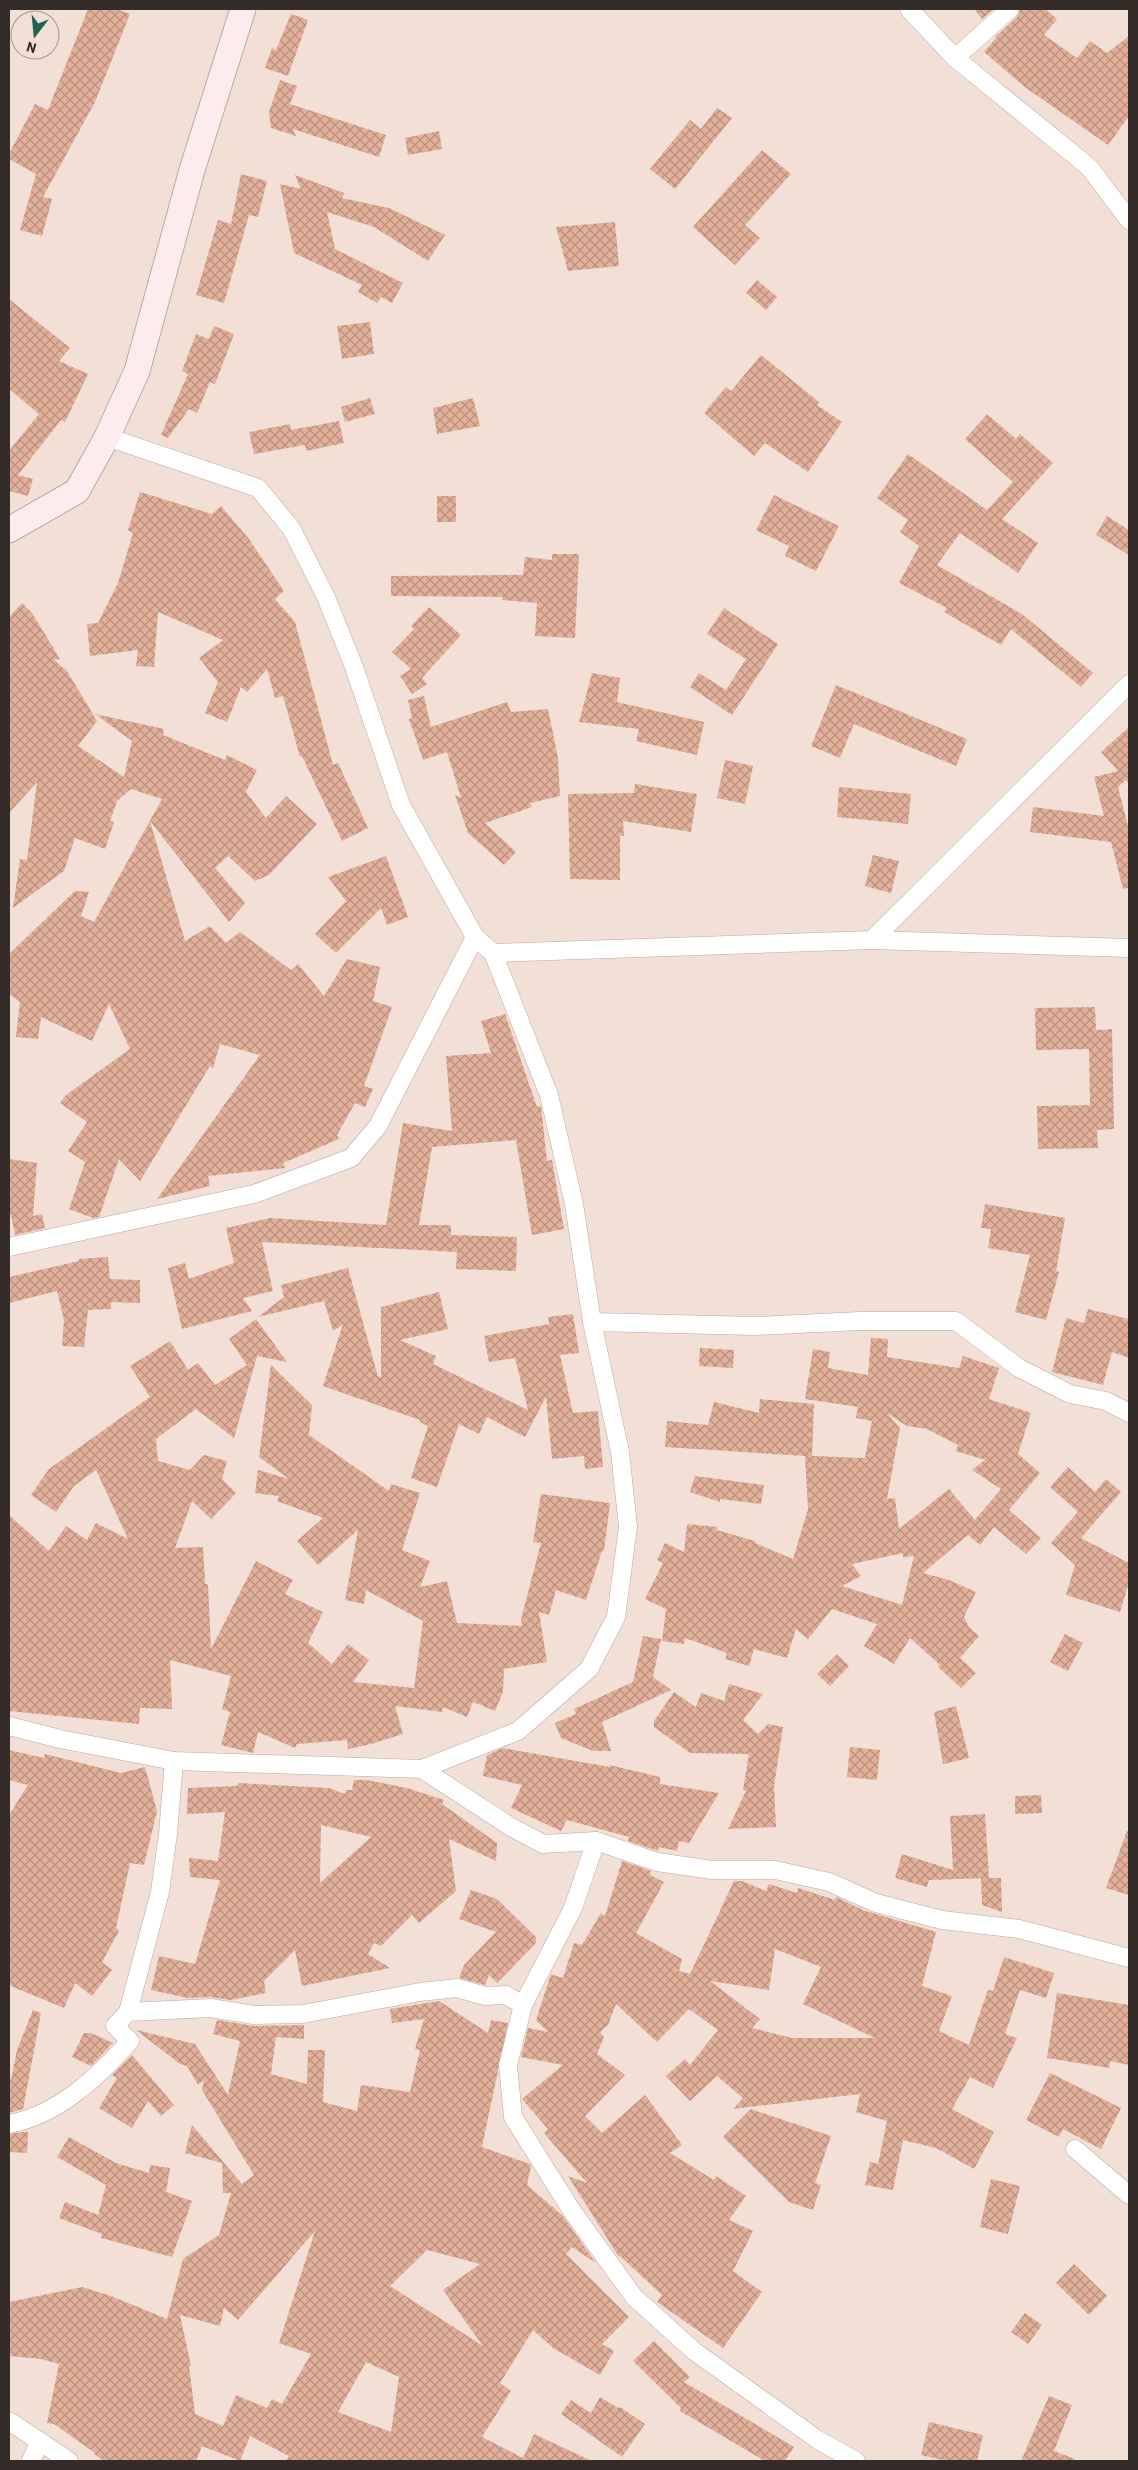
<svg xmlns="http://www.w3.org/2000/svg" width="1138" height="2470" viewBox="0 0 1138 2470" font-family="Barlow,sans-serif">
	<style>
		.building { fill: url(#building-cross-hatch); fill-rule: evenodd }
		.lines { fill: none; stroke-linecap: round; stroke-linejoin: round }
		.street-casing { stroke: #baa99f; stroke-width: 19 }
		.secondary-casing { stroke: #baa99f; stroke-width: 27 }
		.street { stroke: #fff; stroke-width: 18 }
		.secondary { stroke: #fdecee; stroke-width: 25 }
	</style>
	<defs>
		<pattern id="building-cross-hatch" width="8" height="8" patternUnits="userSpaceOnUse" patternTransform="scale(1.25)"><rect width="8" height="8" fill="#e3b09a"/><path d="M0 0l8 8M0 8l8-8" fill="none" stroke="#b98f7e"/></pattern>
	</defs>
	<rect width="100%" height="100%" fill="#f2e0d6"/>
	<!-- building -->
	<g class="building">
		<path d="M88,9H116L130,14L95,102L43,197L52,199L42,236L20,230L36,174L9,159V154L35,104L48,110Z"/>
		<path d="M974,9H994L982,19Z"/>
		<path d="M1020,9H1045L1057,19L1044,35L1077,58L1090,41L1107,53L1129,36V116L1108,145L1026,88L984,52L997,37L996,36L1017,17Z"/>
		<path d="M291,14L308,20L288,76L265,68L272,48L276,50Z"/>
		<path d="M280,80L297,86L290,104L386,135L379,157L293,129L296,136L271,128L269,112Z"/>
		<path d="M717,108L732,118L675,189L650,169L690,120L701,129Z"/>
		<path d="M439,131L442,149L408,155L405,138Z"/>
		<path d="M762,150L791,174L745,225L760,238L735,265L693,227Z"/>
		<path d="M241,174L267,181L258,217L249,215L224,303L196,295L218,220L231,224Z"/>
		<path d="M295,175L344,193L342,198L389,208L445,235L428,261L374,227L327,212L335,249L403,283L392,303L381,297L377,303L358,292L362,285L294,253L280,184L301,189Z"/>
		<path d="M615,222L619,266L568,271L556,227Z"/>
		<path d="M757,280L777,297L766,310L746,293Z"/>
		<path d="M9,299L70,348L59,361L88,374L65,422L61,420L18,475L33,479L28,496L9,491V451L39,414L9,389Z"/>
		<path d="M370,322L374,354L342,359L337,326Z"/>
		<path d="M214,326L234,334L215,384L210,382L197,413L189,409L168,438L161,435L188,374L182,371L196,334L209,339Z"/>
		<path d="M761,355L819,402L817,405L842,422L808,472L765,443L754,456L704,413L726,387L731,391Z"/>
		<path d="M370,398L375,414L345,422L341,407Z"/>
		<path d="M473,398L480,426L437,434L433,408Z"/>
		<path d="M987,414L1016,439L1020,434L1053,463L1002,519L1038,543L1018,573L960,533L937,565L1022,614L1093,673L1081,687L1011,629L1001,645L944,612L947,608L899,583L919,546L900,532L908,520L877,498L908,454L987,510L1013,482L965,439Z"/>
		<path d="M339,421L344,443L306,451L305,445L254,454L249,432L290,424L291,430Z"/>
		<path d="M140,492L212,514L221,506L249,539L284,591L275,599L295,622L333,765L338,763L368,828L342,841L302,756L300,757L283,696L275,698L267,669L247,692L241,687L227,722L205,713L218,682L199,658L223,640L158,612L154,667L136,666L138,650L90,656L87,624L98,623L118,583L133,533L128,530Z"/>
		<path d="M774,495L839,526L816,571L785,556L789,546L756,530Z"/>
		<rect x="437" y="496" width="19" height="26"/>
		<path d="M1107,516L1129,530V555L1096,535Z"/>
		<path d="M552,554H579L575,638L535,636L537,603L502,600L503,597L391,596V576L523,575L525,557L552,560Z"/>
		<path d="M22,603L32,613L60,659L54,660L67,671L97,721L78,746L124,777L132,741L95,714L164,729L163,735L225,760L227,755L257,770L246,792L266,818L286,796L317,824L269,875L255,881L228,856L215,868L245,903L229,922L150,821L185,941L210,926L226,943L240,932L291,970L298,964L324,996L347,959L380,967L373,1001L392,1007L364,1086L373,1089L365,1107L355,1103L337,1135L339,1139L283,1163L285,1168L208,1176L210,1186L157,1199L260,1055L220,1044L213,1068L210,1066L140,1181L119,1159L99,1217L93,1218L69,1209L85,1162L68,1151L87,1122L60,1103L66,1095L130,1049L109,1004L92,1041L41,1017L38,1039L16,1037L20,1002L9,994V954L75,891L89,892L81,916L94,922L162,799L131,789L117,801L110,821L114,822L105,849L75,838L64,871L13,908L20,859L27,860L37,782L9,813V617Z"/>
		<path d="M429,607L461,635L422,678L427,684L412,694L400,676L411,669L392,652L414,629L411,626Z"/>
		<path d="M724,608L778,644L732,715L690,687L699,673L726,690L746,659L707,634Z"/>
		<path d="M592,673L620,678L617,702L704,722L697,755L636,741L639,729L579,722Z"/>
		<path d="M836,685L967,739L956,766L854,724L840,758L811,746Z"/>
		<path d="M424,696L431,727L507,702L511,712L548,709L558,758L560,796L530,803L532,807L485,823L516,852L504,865L468,833L455,795L461,798L447,752L423,760L409,719L412,718L408,700Z"/>
		<path d="M1129,727V784L1126,780L1118,787L1129,830V888L1123,889L1111,842L1030,832L1033,807L1104,816L1094,777L1118,771L1101,752Z"/>
		<path d="M725,760L753,766L745,804L717,798Z"/>
		<path d="M635,784L697,794L691,832L623,821L624,836H620V880L570,879L568,794L634,793Z"/>
		<path d="M839,787L911,794L908,824L837,817Z"/>
		<path d="M873,855L899,861L891,893L865,886Z"/>
		<path d="M386,856L408,917L387,925L381,908L336,953L315,934L346,901L328,877Z"/>
		<path d="M1095,1007L1096,1030L1112,1029L1114,1129L1097,1130L1098,1148L1038,1149L1037,1106L1090,1105L1089,1049L1036,1050L1035,1008Z"/>
		<path d="M505,1014L537,1107L541,1106L547,1161L552,1160L564,1229L532,1235L516,1140L432,1147L419,1225H451V1235L517,1237L516,1271L456,1269L457,1252L262,1242L273,1291L243,1298L252,1311L182,1329L168,1268L185,1263L189,1279L234,1263L226,1228L270,1218L386,1225L403,1123L452,1131L446,1056L491,1053L481,1021Z"/>
		<path d="M9,1159L37,1163L33,1216L42,1214L45,1228L15,1235L11,1215L9,1216Z"/>
		<path d="M985,1204L1065,1218L1056,1271L1059,1272L1046,1320L1015,1312L1030,1255L988,1248L991,1229L981,1228Z"/>
		<path d="M108,1257L110,1279L140,1280V1303L111,1302V1309L88,1310L84,1347L62,1346L64,1320L57,1291L9,1303V1277L79,1261V1259Z"/>
		<path d="M348,1268L378,1377H381V1307L439,1292L448,1329L400,1340L436,1356L433,1364L528,1410L515,1358L489,1362L484,1336L549,1324L548,1317L573,1314L579,1353L560,1355L573,1413L598,1411L603,1467L585,1469L584,1456L552,1459L546,1397L525,1437L487,1417L479,1434L459,1424L437,1487L411,1478L428,1426L420,1422V1420L323,1386L343,1324L333,1331L324,1301L258,1317L284,1297L281,1285Z"/>
		<path d="M1088,1309L1129,1319V1358L1112,1352L1103,1385L1052,1372L1066,1318L1084,1323Z"/>
		<path d="M256,1319L287,1362L257,1356L234,1438L196,1409L156,1439L158,1461L190,1470L204,1455L227,1461L222,1479L236,1493L211,1519L192,1501L175,1548L203,1547L205,1584H208L211,1649L256,1561L293,1580L285,1594L323,1612L308,1643L332,1664L348,1644L369,1660L353,1682L414,1688L423,1621L366,1590L364,1604L345,1600L358,1530L318,1565L297,1541L323,1518L277,1501L279,1496L255,1493L258,1470L289,1479L259,1457L271,1365L312,1405L309,1435L389,1491L391,1484L420,1493L402,1550L430,1561L420,1587L447,1581L457,1623L522,1626L521,1619L541,1543L533,1542L541,1494L610,1503L604,1551H602L586,1600L556,1590L549,1615L539,1612L547,1662L504,1669L503,1692L495,1711L473,1702L467,1717L443,1707L442,1712L395,1706L403,1734L371,1744L348,1749L347,1740L297,1744L295,1748L258,1732L253,1753L221,1745L230,1712L222,1709L231,1676L170,1660L172,1709L140,1708L139,1724L9,1711V1515L49,1551L66,1526L87,1540L96,1523L128,1539L96,1470L74,1486L56,1512L31,1495L49,1469L150,1397L130,1366L170,1341L188,1370L198,1363L215,1385L247,1365L229,1339Z"/>
		<path d="M871,1338L888,1339L887,1357L959,1368L963,1356L999,1368L989,1399L1031,1413L1018,1454L1040,1473L1009,1510L1041,1538L1026,1554L994,1527L980,1545L968,1535L923,1573L949,1580L976,1592L964,1617L969,1627L979,1636L960,1658L976,1673L961,1688L938,1667L940,1665L910,1638L894,1664L864,1646L877,1624L832,1609L808,1639L796,1629L787,1658L754,1649L749,1666L725,1659L727,1653L685,1638L684,1644L662,1641L666,1609L645,1599L663,1563L657,1560L665,1543L684,1552L687,1524L717,1527V1530L755,1541V1543L793,1559L808,1509L805,1456L665,1447L667,1421L708,1425L714,1402L759,1413L760,1399L814,1404L812,1456L865,1458L872,1421L856,1418L858,1407L805,1399L813,1349L830,1352L828,1368L868,1375ZM887,1413L907,1426L927,1429L958,1445L956,1451L985,1460L972,1470L1001,1489L975,1520L949,1489L899,1529L895,1498L887,1499L900,1428ZM903,1553V1557L914,1556L902,1605L842,1586L861,1576L852,1564Z"/>
		<path d="M700,1348L734,1350L733,1368L699,1366Z"/>
		<path d="M1068,1467L1095,1492L1106,1479L1121,1492L1081,1538L1129,1563V1583L1120,1612L1066,1595L1075,1565L1051,1543L1078,1512L1050,1487Z"/>
		<path d="M695,1476L764,1485L761,1504L720,1499V1502L690,1492Z"/>
		<path d="M1065,1634L1083,1643L1068,1671L1050,1662Z"/>
		<path d="M643,1636L661,1639L653,1677L671,1690L602,1722L611,1751H593L561,1738L555,1723L576,1714L574,1709L633,1682Z"/>
		<path d="M837,1654L849,1666L830,1686L817,1674Z"/>
		<path d="M729,1684L763,1694L743,1720L758,1734L768,1724L783,1727L774,1786L776,1827L728,1829L746,1791L743,1790L749,1754L690,1753L654,1727V1721L674,1692L696,1707L701,1693L724,1701Z"/>
		<path d="M956,1706L969,1758L943,1764L934,1712Z"/>
		<path d="M850,1747L880,1750L877,1780L847,1777Z"/>
		<path d="M503,1748L610,1767V1765L660,1777V1784L719,1793L689,1843L679,1841L677,1851L659,1847L658,1851L628,1841L629,1837L567,1820L561,1831L511,1808L522,1785L483,1776L487,1755Z"/>
		<path d="M9,1750L44,1758L45,1754L121,1773L145,1767L157,1811L144,1865L130,1863L116,1928L119,1931L102,1962L112,1970L92,1996L75,1983L64,2008L13,1987L9,1983V1815L28,1785L9,1780Z"/>
		<path d="M354,1780H367L407,1788L444,1800L442,1804L497,1843L496,1861L449,1839L456,1891L419,1923L412,1915L381,1946L374,1943L368,1954L390,1968L302,1986L295,1950L264,1981L266,1993L230,2000L211,1997L188,1998L151,1990L159,1956L195,1964L220,1880L190,1877L189,1858L218,1861L225,1812L187,1814L188,1788L237,1786L238,1783L329,1788L345,1794L346,1790H352ZM321,1825L371,1837L320,1883Z"/>
		<path d="M1041,1795L1042,1813L1015,1814V1796Z"/>
		<path d="M985,1814L989,1878L929,1880L927,1887L895,1878L902,1854L953,1870L950,1816Z"/>
		<path d="M1127,1831H1129V1895L1106,1888Z"/>
		<path d="M622,1861L651,1871L650,1875L664,1882L636,1933L682,1959L679,1971L690,1974L734,1881H742L766,1891L769,1884L797,1893L798,1888L835,1900L836,1897L863,1910L936,1932L922,1986L952,1996L939,2031L969,2045L988,1990L993,1991L1004,1957L1054,1973L1046,1998L1020,1990L1005,2034L1017,2038L993,2088L970,2077L952,2109L994,2132L974,2169L936,2148L903,2140L893,2190L865,2185L870,2162L878,2164L887,2121L856,2112L860,2094L733,2109L743,2098L717,2076L690,2101L666,2076L685,2059L690,2065L718,2030L689,2009L657,2042L616,2004L608,2025L600,2032L604,2037L597,2054L625,2075L585,2116L602,2133L645,2095L682,2145L670,2153L714,2180L716,2176L746,2196L729,2220L753,2231L733,2271L762,2292L723,2348L657,2302L662,2295L620,2256L619,2257L568,2176L587,2183L544,2133L548,2129L522,2099L563,2065L521,2057L528,2028L548,2032L536,2020L551,1974L563,1978L574,1943L582,1945L601,1913L605,1916ZM775,1949L821,1967L803,2004L875,2038H792L752,2028L760,2019L710,1981L769,1990Z"/>
		<path d="M981,1878H1001L1002,1912L982,1905Z"/>
		<path d="M471,1890L497,1899L536,1937V1943L497,1983L489,1975L485,1985L459,1978L464,1965L496,1932L459,1919Z"/>
		<path d="M1057,1993L1129,2005V2065L1110,2061L1109,2068L1047,2058Z"/>
		<path d="M439,2001L488,2033L491,2020L508,2023L482,2147L530,2164L531,2166L527,2185L563,2216L596,2263L572,2247L566,2254L629,2317L602,2344L614,2351L600,2375L553,2348L533,2330L500,2383L511,2391L482,2437L523,2458L534,2434L592,2461H286L289,2456L250,2436L240,2461L202,2446L196,2461H104L94,2454L95,2453L54,2424L47,2423L59,2364L41,2359L9,2356V2302L82,2287L111,2296L167,2319L183,2259L219,2235L231,2193H223L222,2163L185,2153L192,2125L242,2184L254,2175L202,2090L204,2080L198,2085L187,2066L180,2064L136,2030L195,2044L228,2095L240,2041L213,2034L217,2020L254,2026L304,2025V2039L276,2037L271,2074L307,2084L308,2050H325L323,2102L357,2111L361,2085L410,2092L420,2050L415,2049L424,2019L392,2023L390,2009ZM315,2231L279,2343L311,2354L282,2404L272,2399L267,2408L236,2395L223,2426L195,2414L189,2366H191L180,2315L220,2326L224,2308L238,2320ZM427,2250L480,2264L443,2290L483,2346L390,2286ZM366,2362L399,2377L391,2432L338,2412Z"/>
		<path d="M33,2010L41,2013L23,2109L9,2113V2079L11,2080L17,2050Z"/>
		<path d="M84,2033H91L113,2043L91,2066L72,2057Z"/>
		<path d="M132,2055L174,2105L161,2116L148,2101L132,2128L99,2108L117,2078L112,2075Z"/>
		<path d="M1050,2073L1121,2108L1101,2149L1063,2129L1059,2137L1026,2120Z"/>
		<path d="M751,2109L831,2136L815,2183L821,2185L813,2210L789,2202L723,2137Z"/>
		<path d="M22,2132H28L27,2153L9,2152V2134Z"/>
		<path d="M69,2137L116,2163L149,2173L150,2165L170,2168L166,2192L192,2201L172,2257L101,2238L102,2234L59,2218L65,2202L98,2215L106,2185L57,2157Z"/>
		<path d="M991,2179L1020,2186L1008,2234L980,2227Z"/>
		<path d="M1074,2264L1107,2296L1089,2315L1056,2283Z"/>
		<path d="M1025,2313L1042,2325L1028,2344L1011,2332Z"/>
		<path d="M654,2341L690,2377L684,2382L794,2447L785,2461H765L680,2411L681,2408L633,2361Z"/>
		<path d="M1049,2396L1072,2405L1054,2451L1075,2459L1074,2461H1021Z"/>
		<path d="M600,2397L618,2408L620,2407L645,2424L622,2457L561,2414L571,2400L591,2413Z"/>
		<path d="M929,2422L983,2435L977,2461H947L921,2455Z"/>
	</g>
	<g class="lines">
		<defs>
			<g id="street">
				<path d="M909,9L955,58L1089,167L1129,220"/>
				<path d="M955,58L1010,9"/>
				<path d="M107,437L258,488L291,528L326,597L354,667L401,805L475,937"/>
				<path d="M872,940L1129,948"/>
				<path d="M9,1247L254,1194L351,1158L378,1126L475,937L493,953L872,940L1129,684"/>
				<path d="M592,1322L755,1326L860,1321H956L1019,1368L1070,1394L1106,1401L1129,1413"/>
				<path d="M9,1726L60,1739L174,1761L422,1769L518,1731L589,1669L616,1617L628,1527L620,1452L592,1322L574,1204L549,1095L493,953"/>
				<path d="M422,1769L511,1827L543,1844L596,1841L657,1862L712,1870H775L829,1882L876,1903L942,1920L1019,1929L1129,1958"/>
				<path d="M596,1841L573,1908L523,2005L508,2065L513,2117L572,2211L634,2297L694,2351L818,2440L856,2461"/>
				<path d="M128,2012L160,1892L168,1834L174,1761"/>
				<path d="M9,2124C58,2115 98,2077 130,2041L115,2026L128,2012L211,2008L254,2015L303,2014L420,1992L457,1988L485,1996L506,1995L523,2005"/>
				<path d="M1075,2149L1129,2195"/>
				<path d="M9,2421L69,2461"/>
				<path d="M31,2461L40,2441"/>
			</g>
			<path id="secondary" d="M9,530L77,491L107,437L137,371L192,170L243,9"/>
		</defs>
		<!-- street casing -->
		<use href="#street" class="street-casing"/>
		<!-- secondary casing -->
		<use href="#secondary" class="secondary-casing"/>
		<!-- street -->
		<use href="#street" class="street"/>
		<!-- secondary -->
		<use href="#secondary" class="secondary"/>
	</g>
	<!-- border -->
	<rect width="1138" height="2470" fill="none" stroke="#332c29" stroke-width="20"/>
	<!-- north arrow -->
	<g transform="translate(35 35) rotate(196)"><circle r="24" fill="#f2e0d6" stroke="#a69891"/>
	<path d="M0-4L9 19L0 12L-9 19Z" fill="#216251"/>
	<text y="-8" font-size="14" font-weight="bold" text-anchor="middle" fill="#332c29">N</text>
	</g>
</svg>
